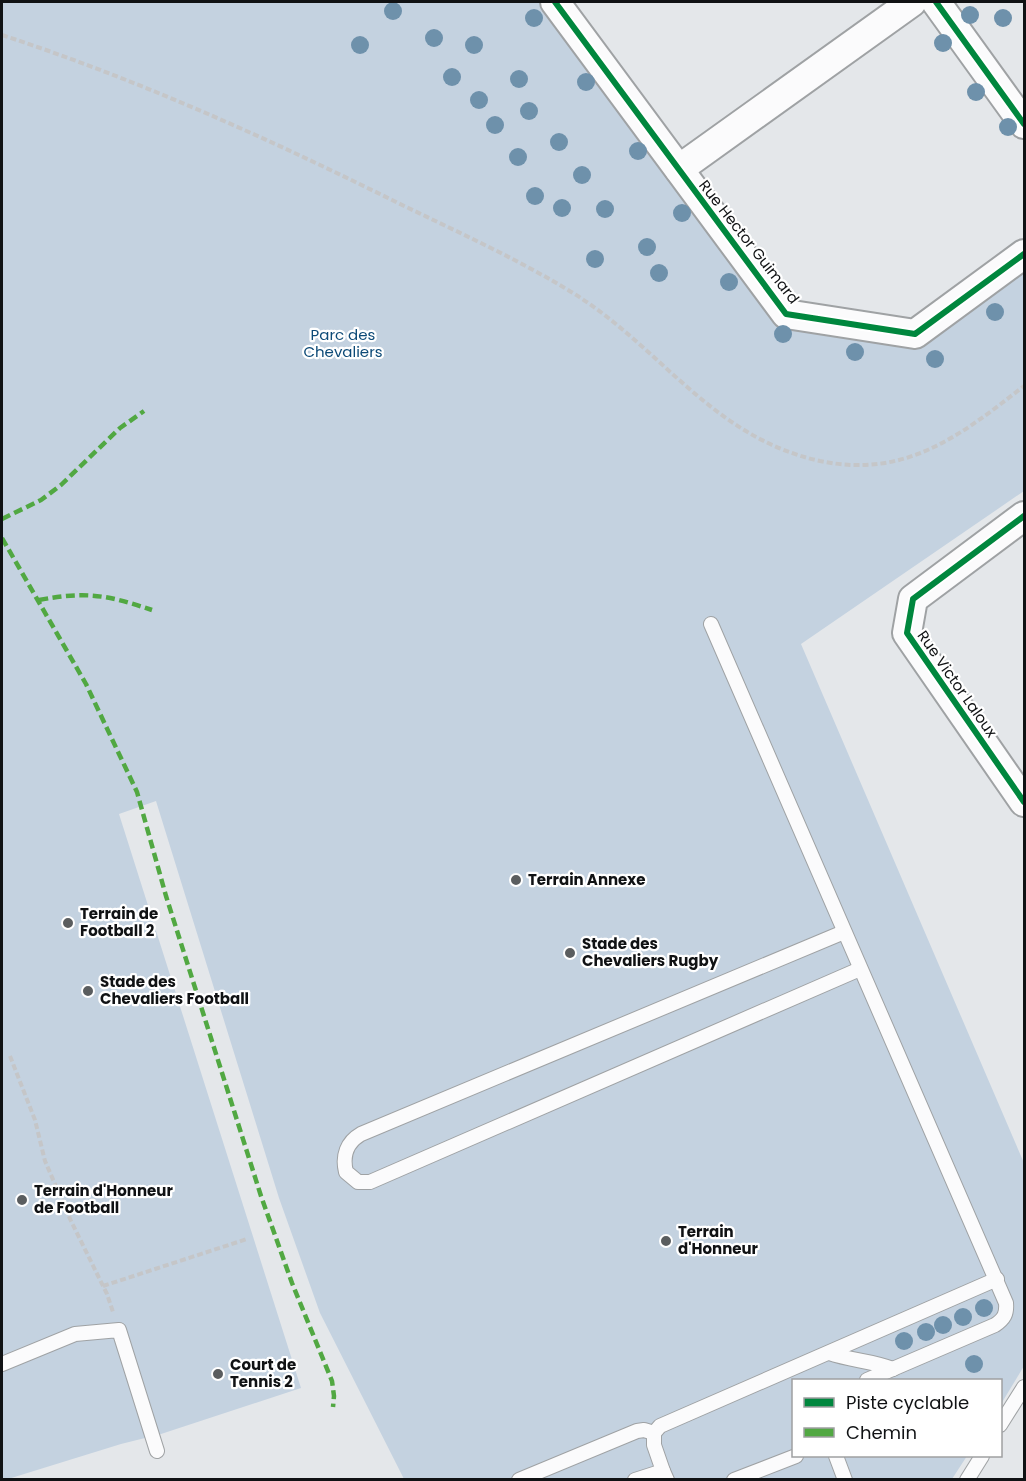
<svg xmlns="http://www.w3.org/2000/svg" width="1026" height="1481" viewBox="0 0 1026 1481" font-family="Poppins,sans-serif">
	<style>
		.green { fill: #c4d2e0 }
		.lines { fill: none; stroke-linecap: round; stroke-linejoin: round }
		.lane-casing { stroke: #9fa2a4; stroke-width: 16 }
		.street-casing { stroke: #9fa2a4; stroke-width: 32 }
		.path { stroke: #c5c6c8; stroke-width: 4; stroke-dasharray: 6 3; stroke-linecap: butt }
		.lane { stroke: #fbfbfc; stroke-width: 14 }
		.street { stroke: #fbfbfc; stroke-width: 28 }
		.quiet { stroke: #51a842; stroke-width: 4.5; stroke-dasharray: 9 4.5; stroke-linecap: butt }
		.cycleway-casing { stroke: #fff; stroke-width: 10 }
		.cycleway { stroke: #00873e; stroke-width: 6 }
		.tree { fill: #6e91ab }
		.poi-dot { fill: #5a5d5f; stroke: #fff; stroke-width: 2 }
		.labels { text-anchor: middle; stroke-width: 4.5; stroke-linejoin: round; paint-order: stroke }
		.street-label { font-size: 15px; fill: #101214; stroke: #fff }
		.park-label { font-size: 15px; fill: #0d4a77; stroke: #fff }
		.poi-label { font-size: 15px; font-weight: bold; fill: #101214; stroke: #fff; text-anchor: start }
	</style>
	<rect width="100%" height="100%" fill="#e4e7ea"/>
	<!-- green -->
	<path class="green" d="M2,2H542L782,325L919,345L1024,271V491L801,644L1024,1163V1366L1001,1404L1000,1380H794V1456H967L952,1479H404L320,1313L279,1198L156,801L119,814L301,1388L161,1434L121,1444L8,1479H2Z"/>
	<g class="lines">
		<defs>
			<g id="lane">
				<path d="M711,624L1006,1303C1007,1314 1004,1319 995,1325L867,1380"/>
				<path d="M844,932L361,1134C347,1142 342,1156 346,1172L358,1182H370L860,969"/>
				<path d="M829,1353C852,1361 870,1360 893,1369"/>
				<path d="M2,1364L75,1334L119,1330L157,1451"/>
				<path d="M1000,1425L1024,1387"/>
				<path d="M836,1456L845,1480"/>
				<path d="M663,1471L654,1445V1433L660,1426L997,1279"/>
				<path d="M519,1480L637,1431L644,1430L654,1433"/>
				<path d="M635,1480L663,1471L667,1480"/>
				<path d="M734,1480L796,1456"/>
				<path d="M967,1480L982,1456"/>
			</g>
			<g id="street">
				<path d="M555,2L786,314L915,334L1024,254"/>
				<path d="M936,2L1024,124"/>
				<path d="M679,169L912,2"/>
				<path d="M1024,516L913,599L907,633L1024,802"/>
			</g>
		</defs>
		<!-- lane casing -->
		<use href="#lane" class="lane-casing"/>
		<!-- street casing -->
		<use href="#street" class="street-casing"/>
		<!-- path -->
		<g class="path">
			<path d="M2,35C136,79 265,137 392,200C451,229 512,256 568,290C659,344 710,437 820,461C906,479 961,435 1024,386"/>
			<path d="M10,1056L35,1120L45,1161L71,1221L107,1294L113,1312"/>
			<path d="M103,1286L247,1239"/>
		</g>
		<!-- lane -->
		<use href="#lane" class="lane"/>
		<!-- street -->
		<use href="#street" class="street"/>
		<!-- quiet -->
		<g class="quiet">
			<path d="M2,519L41,500L61,485L120,428L144,411"/>
			<path d="M2,538L86,684L137,792L166,896L261,1196L292,1283L332,1381L334,1396L333,1407"/>
			<path d="M39,600C87,591 107,595 152,610"/>
		</g>
		<defs>
			<g id="cycleway">
				<path d="M555,2L786,314L915,334L1024,254"/>
				<path d="M936,2L1024,124"/>
				<path d="M1024,516L913,599L907,633L1024,802"/>
			</g>
		</defs>
		<!-- cycleway casing -->
		<use href="#cycleway" class="cycleway-casing"/>
		<!-- cycleway -->
		<use href="#cycleway" class="cycleway"/>
	</g>
	<!-- trees -->
	<g class="tree">
		<circle cx="393" cy="11" r="9"/>
		<circle cx="970" cy="15" r="9"/>
		<circle cx="534" cy="18" r="9"/>
		<circle cx="1003" cy="18" r="9"/>
		<circle cx="434" cy="38" r="9"/>
		<circle cx="943" cy="43" r="9"/>
		<circle cx="360" cy="45" r="9"/>
		<circle cx="474" cy="45" r="9"/>
		<circle cx="452" cy="77" r="9"/>
		<circle cx="519" cy="79" r="9"/>
		<circle cx="586" cy="82" r="9"/>
		<circle cx="976" cy="92" r="9"/>
		<circle cx="479" cy="100" r="9"/>
		<circle cx="529" cy="111" r="9"/>
		<circle cx="495" cy="125" r="9"/>
		<circle cx="1008" cy="127" r="9"/>
		<circle cx="559" cy="142" r="9"/>
		<circle cx="638" cy="151" r="9"/>
		<circle cx="518" cy="157" r="9"/>
		<circle cx="582" cy="175" r="9"/>
		<circle cx="535" cy="196" r="9"/>
		<circle cx="562" cy="208" r="9"/>
		<circle cx="605" cy="209" r="9"/>
		<circle cx="682" cy="213" r="9"/>
		<circle cx="647" cy="247" r="9"/>
		<circle cx="595" cy="259" r="9"/>
		<circle cx="659" cy="273" r="9"/>
		<circle cx="729" cy="282" r="9"/>
		<circle cx="995" cy="312" r="9"/>
		<circle cx="783" cy="334" r="9"/>
		<circle cx="855" cy="352" r="9"/>
		<circle cx="935" cy="359" r="9"/>
		<circle cx="984" cy="1308" r="9"/>
		<circle cx="963" cy="1317" r="9"/>
		<circle cx="943" cy="1325" r="9"/>
		<circle cx="926" cy="1332" r="9"/>
		<circle cx="904" cy="1341" r="9"/>
		<circle cx="974" cy="1364" r="9"/>
	</g>
	<!-- markers -->
	<g class="poi-dot">
		<circle cx="516" cy="880" r="6"/>
		<circle cx="68" cy="923" r="6"/>
		<circle cx="570" cy="953" r="6"/>
		<circle cx="88" cy="991" r="6"/>
		<circle cx="22" cy="1200" r="6"/>
		<circle cx="666" cy="1241" r="6"/>
		<circle cx="218" cy="1374" r="6"/>
	</g>
	<g class="labels">
		<!-- street labels -->
		<g class="street-label">
			<text transform="translate(749 242) rotate(52)" y="5">Rue Hector Guimard</text>
			<text transform="translate(957 684) rotate(55)" y="5">Rue Victor Laloux</text>
		</g>
		<!-- park labels -->
		<g class="park-label">
			<text x="343" y="340">Parc des<tspan x="343" dy="17">Chevaliers</tspan></text>
		</g>
		<!-- poi labels -->
		<g class="poi-label">
			<text x="528" y="885">Terrain Annexe</text>
			<text x="80" y="919">Terrain de<tspan x="80" dy="17">Football 2</tspan></text>
			<text x="582" y="949">Stade des<tspan x="582" dy="17">Chevaliers Rugby</tspan></text>
			<text x="100" y="987">Stade des<tspan x="100" dy="17">Chevaliers Football</tspan></text>
			<text x="34" y="1196">Terrain d'Honneur<tspan x="34" dy="17">de Football</tspan></text>
			<text x="678" y="1237">Terrain<tspan x="678" dy="17">d'Honneur</tspan></text>
			<text x="230" y="1370">Court de<tspan x="230" dy="17">Tennis 2</tspan></text>
		</g>
	</g>
	<!-- border -->
	<rect width="1026" height="1481" fill="none" stroke="#101214" stroke-width="6"/>
	<!-- legend -->
	<rect x="792" y="1379" width="210" height="78" fill="#ffffff" stroke="#9fa0a1" stroke-width="1.5"/>
	<rect x="804" y="1398" width="30" height="9" fill="#00873e" stroke="#9fa0a1" stroke-width="1.5"/>
	<text x="846" y="1409" font-size="18" fill="#101214">Piste cyclable</text>
	<rect x="804" y="1428" width="30" height="9" fill="#51a842" stroke="#9fa0a1" stroke-width="1.5"/>
	<text x="846" y="1439" font-size="18" fill="#101214">Chemin</text>
</svg>
